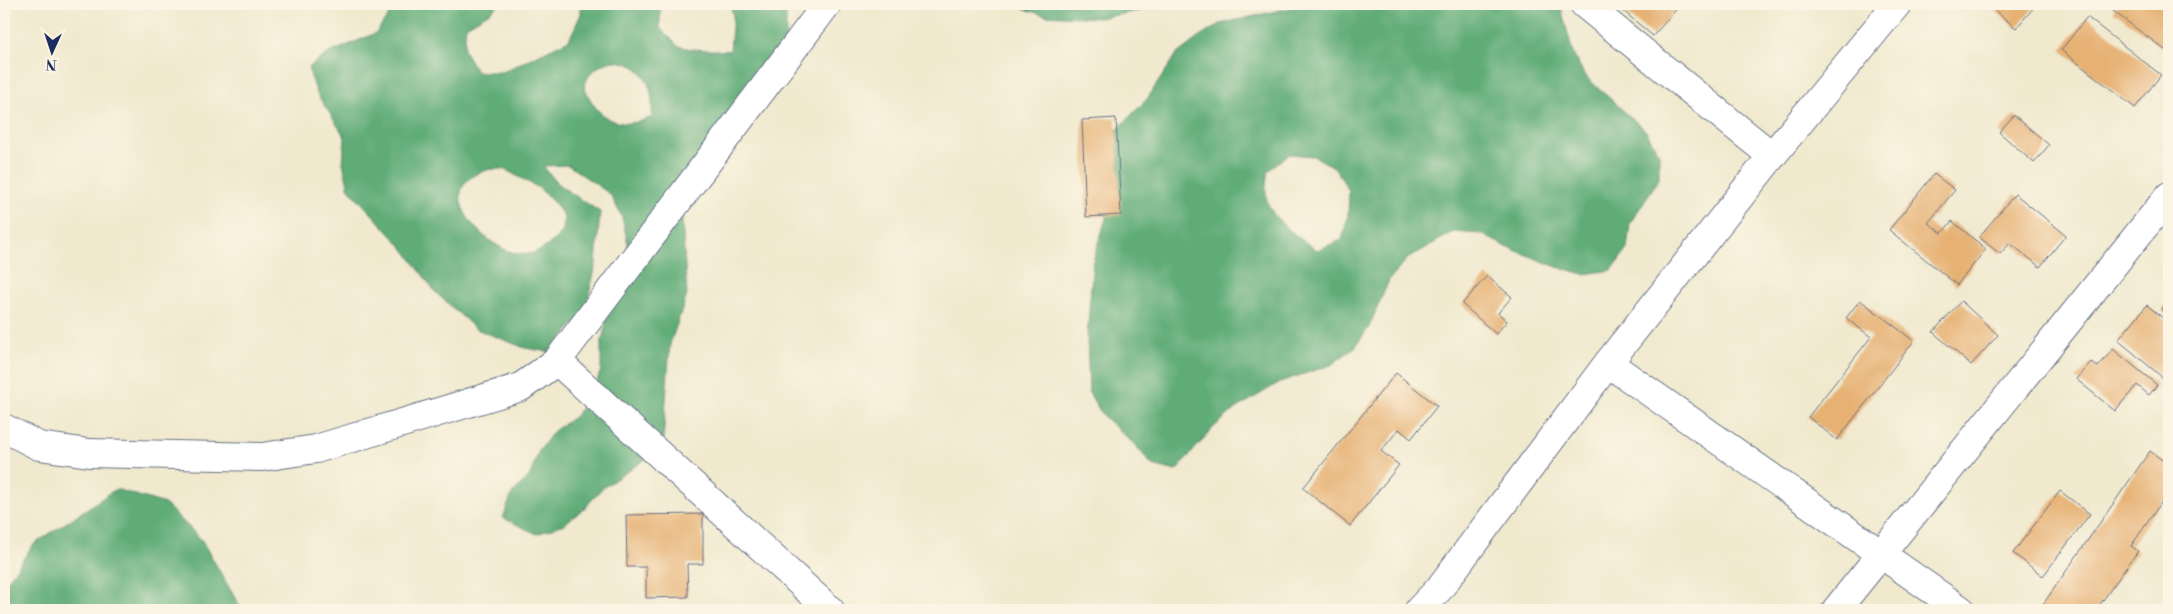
<svg xmlns="http://www.w3.org/2000/svg" width="2173" height="614" viewBox="0 0 2173 614" font-family="'Libre Bodoni',serif">
	<style>
		.forest { fill: #5eac77; stroke: #3c6e6a; fill-rule: evenodd }
		.building { fill: #e6b173 }
		.lines { fill: none; stroke-linecap: round; stroke-linejoin: round }
		.minor-casing { stroke: #667085; stroke-width: 30 }
		.minor { stroke: #fff; stroke-width: 28 }
	</style>
	<rect width="100%" height="100%" fill="#fcf5e5"/>
	<filter id="ink" filterUnits="userSpaceOnUse"><feTurbulence type="fractalNoise" baseFrequency=".02" numOctaves="2"/><feDisplacementMap in="SourceGraphic" scale="10" xChannelSelector="R" yChannelSelector="G"/><feConvolveMatrix kernelMatrix="1 2 1 2 8 2 1 2 1" color-interpolation-filters="sRGB"/></filter>
	<filter id="wash" filterUnits="userSpaceOnUse"><feTurbulence type="fractalNoise" baseFrequency=".0096" numOctaves="4" result="noise"/><feDisplacementMap in="SourceGraphic" scale="20" xChannelSelector="R" yChannelSelector="G"/><feGaussianBlur stdDeviation="1.12" result="paint"/><feColorMatrix in="noise" values="0 0 0 0 0 0 0 0 0 0 0 0 0 0 0 0 0 1.4 0 .05"/><feComposite in="paint" operator="in"/></filter>
	<g filter="url(#wash)">
		<rect width="100%" height="100%" fill="#f0e9ce"/>
		<!-- forest -->
		<g class="forest">
			<path d="M412,4H499L490,12L466,26L464,50L477,72H502L569,40L581,14V4H660V28L678,46L691,49L730,51L733,15L730,4H786V49L683,196L682,221L687,295L670,344L663,442L643,461L601,489L585,508L564,524L537,534L503,518L512,494L530,475L539,451L554,431L575,416L592,395L601,370V344L607,318L627,270L628,244L622,217L610,194L568,165L543,166L559,185L600,212L596,264L585,313L549,352L525,348L476,329L435,292L404,249L349,189L343,163L345,137L317,94L308,68L329,53L376,33L391,12ZM612,61C646,62 654,87 652,117C617,132 597,119 584,86C590,71 597,66 612,61ZM491,169H504L539,188L557,206L564,217L563,231C554,240 543,252 529,254C493,260 419,186 491,169Z"/>
			<path d="M1009,4H1177L1100,18L1044,15Z"/>
			<path d="M1307,4H1560L1573,53L1585,76L1646,131L1659,154V179L1630,223L1627,249L1612,270L1584,274L1557,267L1507,247L1481,234L1453,232L1407,259L1389,280L1369,327L1355,347L1331,365L1280,382L1234,410L1213,428L1176,471L1152,465L1134,444L1103,416L1089,393L1087,336L1093,261L1116,186L1112,135L1147,99L1177,54L1198,38L1220,24ZM1289,154L1314,156L1335,168L1349,191L1348,216L1342,240L1317,250C1299,238 1267,218 1266,194C1265,187 1267,178 1268,171Z"/>
			<path d="M116,489L165,504L201,539L242,610H4V586L33,545Z"/>
		</g>
		<g id="blocks">
			<!-- building -->
			<g class="building">
				<path d="M1615,4H1681L1653,36Z"/>
				<path d="M1987,4H2037L2016,28Z"/>
				<path d="M2118,4H2160L2169,11V53L2113,11Z"/>
				<path d="M2087,17L2161,75L2135,108L2061,50Z"/>
				<path d="M2014,115L2049,145L2034,163L1999,132Z"/>
				<path d="M1116,118L1121,215L1086,217L1082,120Z"/>
				<path d="M1934,174L1955,190L1928,223L1942,233L1952,221L1986,249L1957,285L1889,230Z"/>
				<path d="M2015,194L2066,235L2040,267L2010,243L2000,254L1979,237Z"/>
				<path d="M1487,276L1512,297L1498,313L1507,321L1496,334L1462,304Z"/>
				<path d="M2169,299V316L2161,310Z"/>
				<path d="M1860,300L1914,341L1837,440L1808,417L1871,337L1846,318Z"/>
				<path d="M1961,301L1998,335L1971,365L1933,332Z"/>
				<path d="M2147,305L2169,323V383L2118,340Z"/>
				<path d="M2113,349L2157,385L2149,395L2137,385L2115,411L2076,379L2091,362L2098,367Z"/>
				<path d="M1396,373L1437,406L1411,439L1399,429L1381,451L1399,465L1350,526L1303,488Z"/>
				<path d="M2150,451L2169,465V505L2163,500L2131,546L2138,551L2096,610H2039Z"/>
				<path d="M2060,491L2090,514L2043,576L2013,553Z"/>
				<path d="M703,514V564H687L688,597L646,598V567H627L626,515Z"/>
			</g>
		</g>
	</g>
	<g filter="url(#ink)">
		<use href="#blocks" fill-opacity="0" stroke="#667085" stroke-width="1"/>
		<g class="lines">
			<defs>
				<g id="minor">
					<path d="M1584,4L1772,156"/>
					<path d="M557,361L830,610"/>
					<path d="M1608,363L1961,610"/>
					<path d="M4,428L39,446L89,453L262,457L316,449L521,387L557,361L827,4"/>
					<path d="M1419,610L1439,589L1608,363L1772,156L1897,4"/>
					<path d="M1836,610L2169,196"/>
				</g>
			</defs>
			<!-- minor casing -->
			<use href="#minor" class="minor-casing"/>
			<!-- minor -->
			<use href="#minor" class="minor"/>
		</g>
	</g>
	<!-- margin -->
	<rect width="2173" height="614" fill="none" stroke="#fcf5e5" stroke-width="20"/>
	<!-- north arrow -->
	<g transform="translate(52 52) rotate(183)" stroke="#fcf5e5" stroke-width="4" paint-order="stroke">
	<path d="M0-4L9 19L0 12L-9 19Z" fill="#1b2f5e"/>
	<text y="-8" font-size="14" font-weight="bold" text-anchor="middle" fill="#1b2f5e">N</text>
	</g>
</svg>
